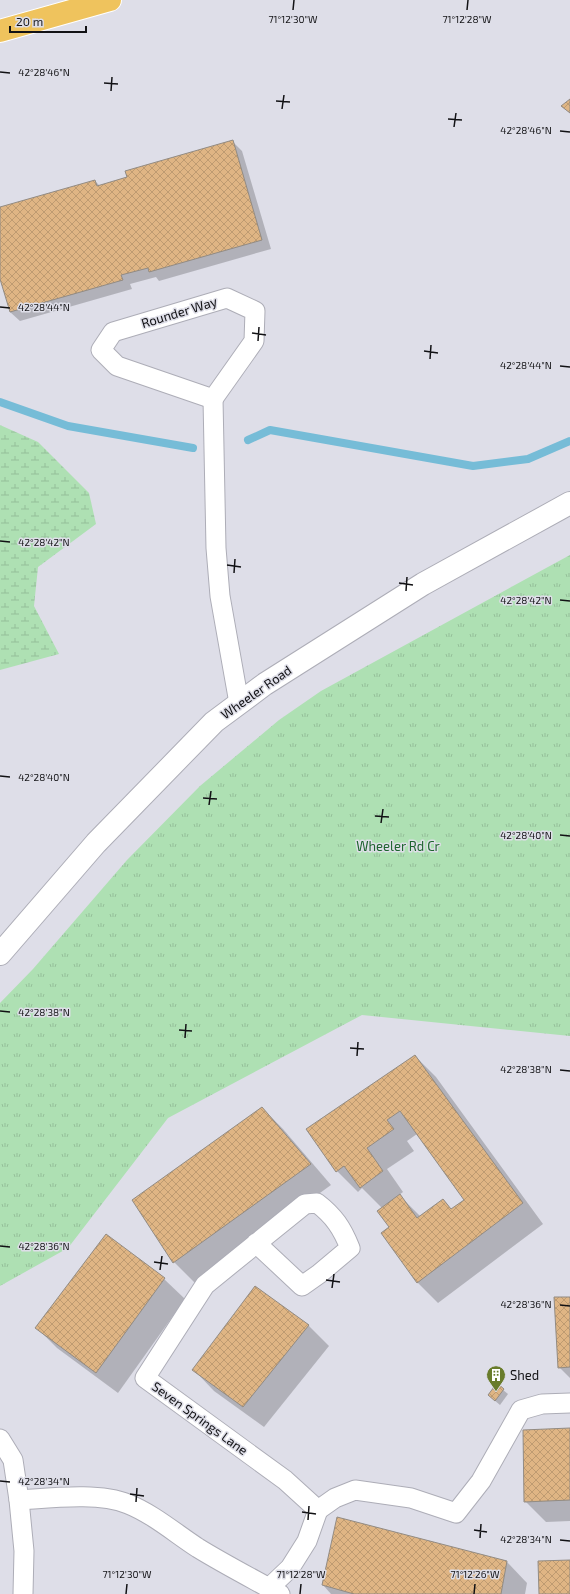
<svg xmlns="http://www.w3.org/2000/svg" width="570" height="1594" viewBox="0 0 570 1594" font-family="'Exo 2',sans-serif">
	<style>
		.wetland { fill: url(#wetland-marsh) }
		.park { fill: url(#park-tufts) }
		.shadow { fill: #0003; fill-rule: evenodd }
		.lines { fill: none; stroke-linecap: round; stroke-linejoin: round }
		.stream { stroke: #76bcd7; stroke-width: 8 }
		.building { fill: url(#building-cross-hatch); stroke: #928b83 }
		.minor-casing { stroke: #adadb7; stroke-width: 21 }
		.secondary-casing { stroke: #adadb7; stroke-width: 24 }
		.motorway-casing { stroke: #fff; stroke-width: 24 }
		.minor { stroke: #fff; stroke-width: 19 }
		.secondary { stroke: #fff; stroke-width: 22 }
		.motorway { stroke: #efc35d; stroke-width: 22 }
		.ticks { fill: none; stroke: #121215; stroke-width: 1.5 }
		.labels { text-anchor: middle; stroke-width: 3; stroke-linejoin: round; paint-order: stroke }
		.street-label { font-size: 13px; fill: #121215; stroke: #dedee8 }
		.park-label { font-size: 13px; fill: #1c632d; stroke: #dedee8 }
		.poi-label { font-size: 13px; fill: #121215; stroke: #dedee8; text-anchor: start }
		.ticks-label { font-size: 10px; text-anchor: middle; fill: #121215; stroke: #dedee8; stroke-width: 3; stroke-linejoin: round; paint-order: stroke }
	</style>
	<defs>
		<pattern id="wetland-marsh" width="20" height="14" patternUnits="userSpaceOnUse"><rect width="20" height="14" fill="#aee0b3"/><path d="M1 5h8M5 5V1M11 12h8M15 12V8" fill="none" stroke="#95bf99"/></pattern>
		<pattern id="park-tufts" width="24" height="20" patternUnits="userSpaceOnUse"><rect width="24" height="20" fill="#aee0b3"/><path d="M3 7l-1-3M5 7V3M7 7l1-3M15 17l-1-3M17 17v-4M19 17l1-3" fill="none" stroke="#95bf99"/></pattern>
		<pattern id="building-cross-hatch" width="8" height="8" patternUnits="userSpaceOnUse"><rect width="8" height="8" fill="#dfb584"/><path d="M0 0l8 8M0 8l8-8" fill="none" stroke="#be9b71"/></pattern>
	</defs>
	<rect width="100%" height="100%" fill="#dedee8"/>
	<!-- wetland -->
	<path class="wetland" d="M0,425L38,442L89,493L96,524L38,567L34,606L59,654L0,670Z"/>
	<!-- park -->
	<path class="park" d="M570,555V1036L362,1015L168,1118L68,1248L0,1286V1003L33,969L127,860L200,786L279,720L321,691Z"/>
	<!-- shadow -->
	<g class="shadow">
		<path d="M233,142L242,151L271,249L159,281L156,277L130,284L132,289L20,321L10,312L0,276V208L95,181L100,186Z"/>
		<path d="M415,1056L436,1077L543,1224L438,1303L417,1282L382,1208L362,1188L358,1192L337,1171ZM417,1134L465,1200L452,1210L443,1201L421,1217L399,1195L403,1192L387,1169L414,1151L407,1141Z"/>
		<path d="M262,1108L283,1129L331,1185L195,1283L174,1262L134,1200Z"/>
		<path d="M164,1279L185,1299L118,1393L57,1348L36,1327Z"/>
		<path d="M570,1298V1378L559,1367Z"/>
		<path d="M308,1325L329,1346L264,1427L214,1391L194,1370Z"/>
		<path d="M497,1385L508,1394L500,1405L494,1400Z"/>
		<path d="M570,1429V1521L546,1522L525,1501Z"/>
		<path d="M338,1519L507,1562L527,1583L525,1594H331L323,1585Z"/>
	</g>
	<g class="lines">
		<!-- stream -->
		<g class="stream">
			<path d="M0,402L68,426L193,448"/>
			<path d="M248,440L270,430L473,466L528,459L570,441"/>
		</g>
	</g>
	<!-- building -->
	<g class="building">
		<path d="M570,99V113L561,106Z"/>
		<path d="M233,140L262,240L149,272L148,268L121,275L123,280L10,312L0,279V207L95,180L97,186L127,177L125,171Z"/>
		<path d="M415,1055L523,1203L417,1283L381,1233L389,1227L377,1211L400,1194L417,1218L443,1199L451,1209L464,1200L400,1111L387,1120L394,1129L367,1148L383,1171L360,1188L344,1166L336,1172L306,1129Z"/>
		<path d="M262,1107L311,1164L173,1263L132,1200Z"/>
		<path d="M106,1234L165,1278L96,1373L35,1328Z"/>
		<path d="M255,1286L309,1325L243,1407L192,1370Z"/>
		<path d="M554,1297H570V1367L558,1368Z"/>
		<path d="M497,1383L504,1389L495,1401L488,1395Z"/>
		<path d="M570,1428V1500L524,1502L523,1430Z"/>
		<path d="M337,1517L507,1561L501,1594H354L322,1585Z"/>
		<path d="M570,1560V1594H539L538,1561Z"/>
	</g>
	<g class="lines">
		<defs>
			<g id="minor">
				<path d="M227,298L255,311L254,341L213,399L117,366L101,350L113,332Z"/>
				<path d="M213,399L216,548L220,596L239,703"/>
				<path d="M256,1243L302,1286L319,1274L350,1248C342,1228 334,1216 317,1203L305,1204L205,1285L145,1378L285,1480L318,1510L307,1541L290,1568L269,1588"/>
				<path d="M0,1439L13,1460L19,1500L24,1551L23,1594"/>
				<path d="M19,1500C51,1498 99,1492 128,1504C153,1514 175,1533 198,1548C224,1564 253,1579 280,1594"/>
				<path d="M318,1510L335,1498L355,1490L411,1498L456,1513L481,1481L521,1410L542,1404L570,1403"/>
			</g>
			<path id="secondary" d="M0,954L96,843L214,722L265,684L423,584L570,503"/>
			<path id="motorway" d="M0,31L110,0"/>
		</defs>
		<!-- minor casing -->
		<use href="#minor" class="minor-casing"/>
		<!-- secondary casing -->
		<use href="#secondary" class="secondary-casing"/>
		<!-- motorway casing -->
		<use href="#motorway" class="motorway-casing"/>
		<!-- minor -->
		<use href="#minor" class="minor"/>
		<!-- secondary -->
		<use href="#secondary" class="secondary"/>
		<!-- motorway -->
		<use href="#motorway" class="motorway"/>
	</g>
	<!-- ticks -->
	<path class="ticks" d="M293,10L294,0M467,10L468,0M0,72L10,73M104,83L118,84M111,91L112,77M276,101L290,102M282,109L284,95M448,119L462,120M454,127L456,113M560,131L570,132M0,307L10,308M252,333L266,335M258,341L259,327M424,351L438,353M430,359L431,345M560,366L570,367M0,541L10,542M227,565L241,567M234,573L235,559M399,583L413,585M406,591L407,577M560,600L570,601M0,776L10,777M203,798L217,799M209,805L211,791M375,816L389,817M381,823L383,809M560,835L570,836M0,1011L10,1012M179,1030L192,1031M185,1038L186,1024M350,1048L364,1049M357,1056L358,1042M560,1070L570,1071M0,1246L10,1247M154,1262L168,1264M160,1270L162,1256M326,1280L340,1282M332,1288L334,1274M560,1305L570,1306M0,1481L10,1482M130,1494L144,1496M136,1502L137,1488M302,1512L316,1514M308,1520L309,1506M474,1530L487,1532M480,1538L481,1524M560,1540L570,1541M126,1594L127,1584M300,1594L301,1584M474,1594L475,1584"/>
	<!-- icons -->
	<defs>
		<symbol id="building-pin" viewBox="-11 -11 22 30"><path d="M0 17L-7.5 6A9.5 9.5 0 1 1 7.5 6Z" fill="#697c2b" stroke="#dedee8"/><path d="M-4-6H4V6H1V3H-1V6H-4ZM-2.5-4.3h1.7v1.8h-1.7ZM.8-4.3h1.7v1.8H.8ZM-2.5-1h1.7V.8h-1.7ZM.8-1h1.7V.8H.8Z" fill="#fff"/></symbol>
	</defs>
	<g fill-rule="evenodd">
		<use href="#building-pin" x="485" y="1364" width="22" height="30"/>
	</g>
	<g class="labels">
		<!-- street labels -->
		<g class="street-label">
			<text transform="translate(179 312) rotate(-17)" y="5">Rounder Way</text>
			<text transform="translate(256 692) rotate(-35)" y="5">Wheeler Road</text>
			<text transform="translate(200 1418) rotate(36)" y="5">Seven Springs Lane</text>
		</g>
		<!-- park labels -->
		<g class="park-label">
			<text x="398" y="851">Wheeler Rd Cr</text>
		</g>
		<!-- poi labels -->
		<g class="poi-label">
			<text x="510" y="1380">Shed</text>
		</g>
	</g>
	<g class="ticks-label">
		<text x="293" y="23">71°12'30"W</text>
		<text x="467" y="23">71°12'28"W</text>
		<text x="44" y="76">42°28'46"N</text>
		<text x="526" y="134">42°28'46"N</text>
		<text x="44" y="311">42°28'44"N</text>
		<text x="526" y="369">42°28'44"N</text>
		<text x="44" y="546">42°28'42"N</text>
		<text x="526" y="604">42°28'42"N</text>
		<text x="44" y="781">42°28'40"N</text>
		<text x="526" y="839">42°28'40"N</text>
		<text x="44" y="1016">42°28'38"N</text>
		<text x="526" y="1073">42°28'38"N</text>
		<text x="44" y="1250">42°28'36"N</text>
		<text x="526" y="1308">42°28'36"N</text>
		<text x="44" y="1485">42°28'34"N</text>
		<text x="526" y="1543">42°28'34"N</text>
		<text x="127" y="1578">71°12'30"W</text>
		<text x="301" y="1578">71°12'28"W</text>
		<text x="475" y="1578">71°12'26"W</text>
	</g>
	<!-- scale -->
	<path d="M10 26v6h76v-6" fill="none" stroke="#121215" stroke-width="2"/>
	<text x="16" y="26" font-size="12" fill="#121215" stroke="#dedee8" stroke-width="3" paint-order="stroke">20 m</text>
</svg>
